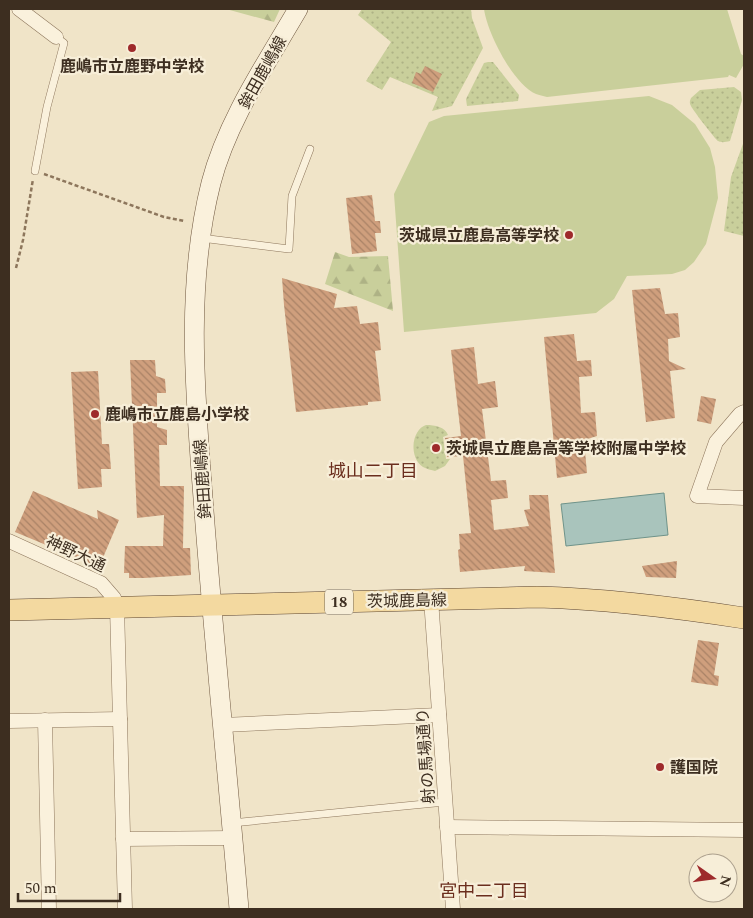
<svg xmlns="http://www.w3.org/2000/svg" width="753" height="918" viewBox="0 0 753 918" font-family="Spectral,'Noto Sans JP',serif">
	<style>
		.grass { fill: url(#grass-dots) }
		.forest { fill: url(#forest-firs) }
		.park { fill: #c9cf9b }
		.water { fill: #a9c4bc; stroke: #6f938a }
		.building { fill: url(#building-back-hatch) }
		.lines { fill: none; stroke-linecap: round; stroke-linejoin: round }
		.lane-casing { stroke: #8d765c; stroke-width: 8 }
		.street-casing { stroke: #8d765c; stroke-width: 15 }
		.secondary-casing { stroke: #6f573f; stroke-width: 20 }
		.primary-casing { stroke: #5b4430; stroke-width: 22 }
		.path { stroke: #8d765c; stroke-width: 2.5; stroke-dasharray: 4 2.5; stroke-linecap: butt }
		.lane { stroke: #faf1dc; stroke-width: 7 }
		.street { stroke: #faf1dc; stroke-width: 14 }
		.secondary { stroke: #faf1dc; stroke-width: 19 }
		.primary { stroke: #f3d9a0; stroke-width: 21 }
		.poi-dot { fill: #9e2a2b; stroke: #f7eed8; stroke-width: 2 }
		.labels { text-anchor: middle; stroke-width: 4.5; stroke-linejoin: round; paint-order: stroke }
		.shield { fill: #f7eed8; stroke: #756857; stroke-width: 1 }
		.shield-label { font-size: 15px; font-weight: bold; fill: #3d2e20 }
		.poi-label { font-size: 16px; font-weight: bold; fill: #3d2e20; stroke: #f7eed8; text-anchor: start }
		.street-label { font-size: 16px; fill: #3d2e20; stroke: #f7eed8 }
		.neighbourhood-label { font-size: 18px; fill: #6b2e1e; stroke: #f7eed8 }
	</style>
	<defs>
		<pattern id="grass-dots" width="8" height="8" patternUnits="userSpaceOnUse" patternTransform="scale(1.25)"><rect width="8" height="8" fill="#c9cf9b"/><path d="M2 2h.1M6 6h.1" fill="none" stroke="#aeb285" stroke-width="1.8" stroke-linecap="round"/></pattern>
		<pattern id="forest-firs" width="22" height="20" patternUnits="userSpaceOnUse" patternTransform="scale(1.25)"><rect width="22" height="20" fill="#c9cf9b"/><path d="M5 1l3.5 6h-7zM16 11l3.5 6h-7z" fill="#aeb285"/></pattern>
		<pattern id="building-back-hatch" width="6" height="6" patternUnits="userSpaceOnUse" patternTransform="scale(1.25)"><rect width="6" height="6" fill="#cf9f7d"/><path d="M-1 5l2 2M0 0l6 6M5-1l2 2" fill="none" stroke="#a98266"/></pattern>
	</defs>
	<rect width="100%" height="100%" fill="#f0e4c8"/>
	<!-- grass -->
	<g class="grass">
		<path d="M362,9H471L472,18L483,48L452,106L432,111L438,97L390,77L382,90L366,81L391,42L358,15Z"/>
		<path d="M488,62H493L519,95L518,101L467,106L466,99L484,63Z"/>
		<path d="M734,87L741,92L742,100L730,141C725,142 722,143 718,141C716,140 692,109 691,106C689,102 690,101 691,98L700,90Z"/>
		<path d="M744,141V236L724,231L731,177Z"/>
		<path d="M426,425C435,425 445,427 448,435L443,437L446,459H450L445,466L435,471C432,470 426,469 423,467C409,458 411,430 426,425Z"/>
	</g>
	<!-- forest -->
	<g class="forest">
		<path d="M226,9H280L274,22Z"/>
		<path d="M335,252L349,257L388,256L393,311L325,284Z"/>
	</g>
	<!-- park -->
	<g class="park">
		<path d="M484,9H727L741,54L744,56V64L736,78L729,75L728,77L547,97C543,96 539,95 536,94C513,84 487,32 484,9Z"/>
		<path d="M649,96L672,105L695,124L710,148L715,167L718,198L706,244L694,262L685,270L672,274L627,276L614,299L596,313L404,332L394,194L429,122L444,116Z"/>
	</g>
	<!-- water -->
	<path class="water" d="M664,493L668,535L566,546L561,504Z"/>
	<!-- building -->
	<g class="building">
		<path d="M425,66L442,74L433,92L412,83L416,72L421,74Z"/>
		<path d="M372,195L375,221H380L381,233H375L377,251L352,254L346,198Z"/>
		<path d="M282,278L337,294L334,308L357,306L360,324L378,322L381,350L375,351L381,401L368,402V405L296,412L284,305Z"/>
		<path d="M660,288L665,314L678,313L680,337L668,339L669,361L686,369L670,371L675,418L646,422L632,290Z"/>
		<path d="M574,334L577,361L591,360L592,376L579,377L581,413L595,412L597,436L584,440L587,473L557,478L544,337Z"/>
		<path d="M474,347L478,384L495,381L498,407L482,409L491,481L506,480L508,498L491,500L494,530L529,526L524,510L530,509L529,495H548L555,573L524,571L525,566L460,572L458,550L460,549L459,534L471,533L463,456L447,457L445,438L461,436L451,350Z"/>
		<path d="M130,360H155L156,376L165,379L166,393H157V427L167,430V445H159L160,486H184L183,548H190L191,575L144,578H129V573H124L125,546H163L164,515L137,518Z"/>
		<path d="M98,371L102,444H109L111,469H101L102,487L78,489L71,372Z"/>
		<path d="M701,396L716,399L711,424L697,421Z"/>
		<path d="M33,491L98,519L97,510L119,520L99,567L15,532Z"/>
		<path d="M677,561L676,578L646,577L642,566Z"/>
		<path d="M698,640L719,643L714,675L719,676L718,686L691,682Z"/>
	</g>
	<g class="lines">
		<defs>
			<g id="lane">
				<path d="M35,171L47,107L64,43L56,37"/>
				<path d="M201,238L289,249L292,196L310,149"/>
				<path d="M232,823L445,802"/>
			</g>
			<g id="street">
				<path d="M19,9L56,37"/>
				<path d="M744,412L740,414L716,442L697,496L744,498"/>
				<path d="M9,541L101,583L114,598L117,607L125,909"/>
				<path d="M431,599L453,909"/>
				<path d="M45,720L49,909"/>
				<path d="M9,721L120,719"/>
				<path d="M223,725L439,715"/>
				<path d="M447,827L744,830"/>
				<path d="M123,839L233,838"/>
			</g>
			<path id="secondary" d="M239,909C228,777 214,644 204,511C196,403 184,290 211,183C227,121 266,64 298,9"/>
			<path id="primary" d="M9,610L537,597C609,599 673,607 744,618"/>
		</defs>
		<!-- lane casing -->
		<use href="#lane" class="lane-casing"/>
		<!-- street casing -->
		<use href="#street" class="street-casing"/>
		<!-- secondary casing -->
		<use href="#secondary" class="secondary-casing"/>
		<!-- primary casing -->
		<use href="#primary" class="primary-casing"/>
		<!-- path -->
		<g class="path">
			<path d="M44,174L164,217L184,221"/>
			<path d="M16,268L23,240L33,179"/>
		</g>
		<!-- lane -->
		<use href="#lane" class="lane"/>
		<!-- street -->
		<use href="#street" class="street"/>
		<!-- secondary -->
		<use href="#secondary" class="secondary"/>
		<!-- primary -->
		<use href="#primary" class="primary"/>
	</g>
	<!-- markers -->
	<g class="poi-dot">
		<circle cx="132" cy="48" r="5"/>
		<circle cx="569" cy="235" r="5"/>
		<circle cx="95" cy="414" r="5"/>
		<circle cx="436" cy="448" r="5"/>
		<circle cx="660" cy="767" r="5"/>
	</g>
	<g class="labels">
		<!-- shield labels -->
		<rect class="shield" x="325" y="589.5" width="28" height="25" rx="4"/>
		<g class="shield-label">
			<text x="339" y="607">18</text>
		</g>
		<!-- poi labels -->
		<g class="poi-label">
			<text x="132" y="72" text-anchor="middle">鹿嶋市立鹿野中学校</text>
			<text x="559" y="241" text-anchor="end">茨城県立鹿島高等学校</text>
			<text x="105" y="420">鹿嶋市立鹿島小学校</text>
			<text x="446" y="454">茨城県立鹿島高等学校附属中学校</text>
			<text x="670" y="773">護国院</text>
		</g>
		<!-- street labels -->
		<g class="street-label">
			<text transform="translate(262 72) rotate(-61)" y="6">鉾田鹿嶋線</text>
			<text transform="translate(202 479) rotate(-94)" y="6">鉾田鹿嶋線</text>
			<text transform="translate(76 553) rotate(25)" y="6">神野大通</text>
			<text transform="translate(407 600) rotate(-1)" y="6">茨城鹿島線</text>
			<text transform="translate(425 756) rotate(-94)" y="6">射の馬場通り</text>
		</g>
		<!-- neighbourhood labels -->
		<g class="neighbourhood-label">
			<text x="373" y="477">城山二丁目</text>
			<text x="484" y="897">宮中二丁目</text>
		</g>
	</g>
	<!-- border -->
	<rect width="753" height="918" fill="none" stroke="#3d2e20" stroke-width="20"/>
	<!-- north arrow -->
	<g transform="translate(713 878) rotate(104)"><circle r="24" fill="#f7eed8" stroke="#ada18e"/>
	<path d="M0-4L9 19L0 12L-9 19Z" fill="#9e2a2b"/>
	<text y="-8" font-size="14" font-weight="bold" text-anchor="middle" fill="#3d2e20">N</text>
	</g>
	<!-- scale -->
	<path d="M18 893v8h102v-8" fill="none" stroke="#3d2e20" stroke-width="2.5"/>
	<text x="25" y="893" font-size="15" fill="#3d2e20" stroke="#f7eed8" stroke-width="4" paint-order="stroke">50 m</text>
</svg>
